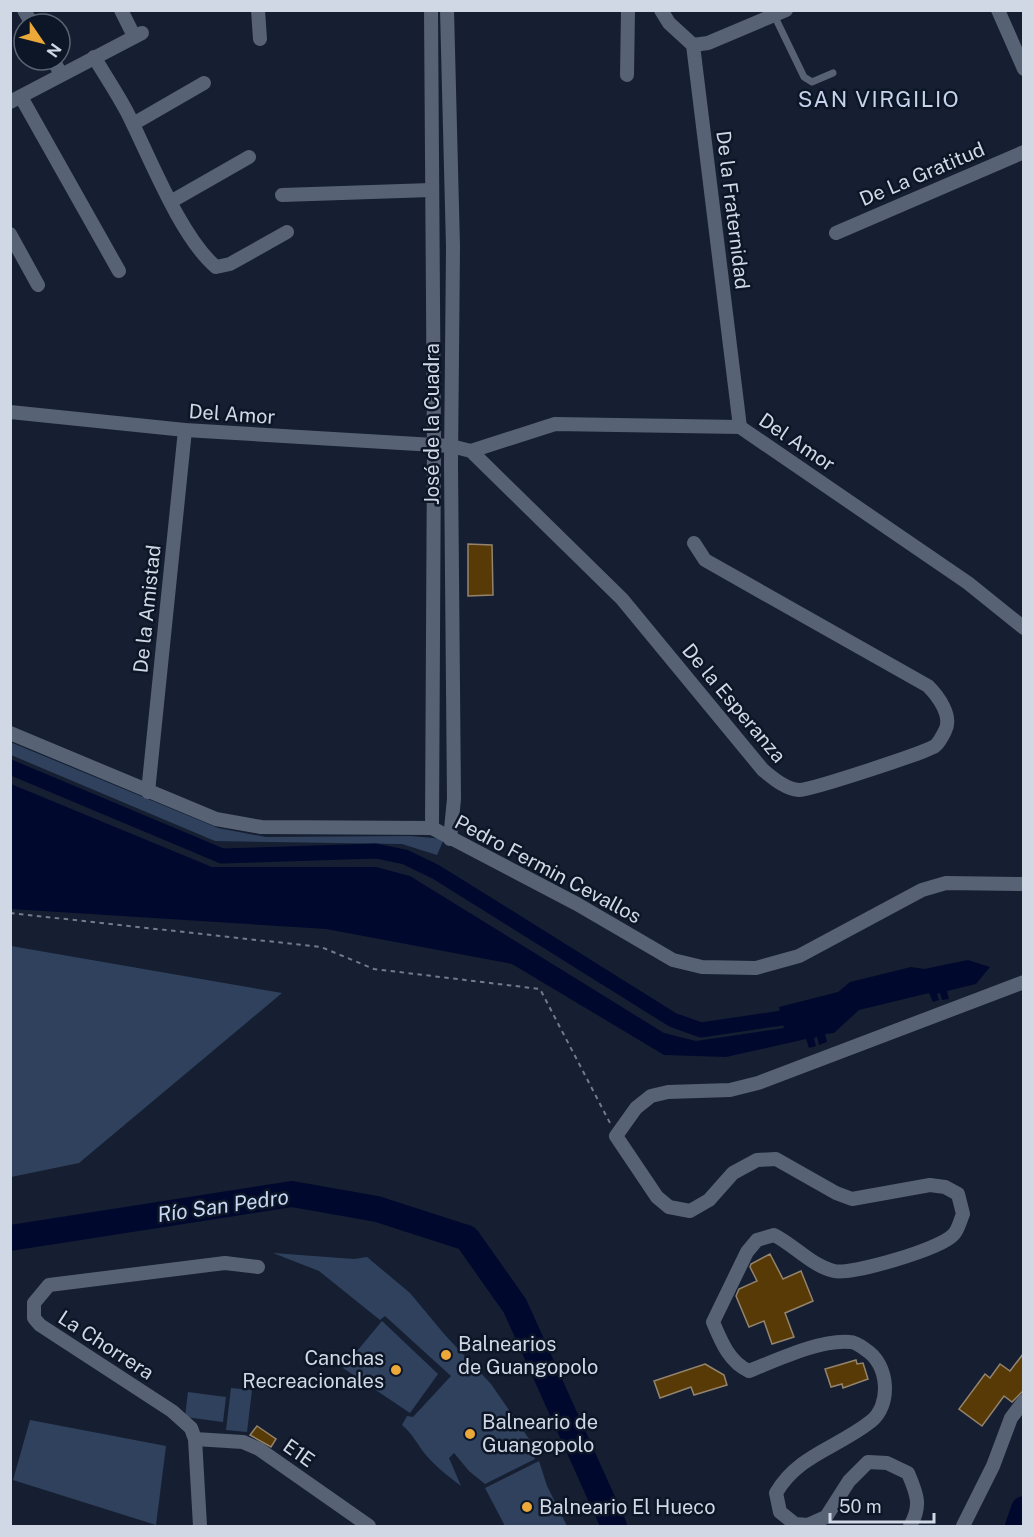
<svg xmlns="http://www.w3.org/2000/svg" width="1034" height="1537" viewBox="0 0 1034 1537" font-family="'Public Sans',sans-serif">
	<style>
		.green { fill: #30415d }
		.water { fill: #00092d }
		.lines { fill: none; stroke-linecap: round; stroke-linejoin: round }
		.canal { stroke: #00092d; stroke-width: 15 }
		.river { stroke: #00092d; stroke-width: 26 }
		.building { fill: #583a06; stroke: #94846d; stroke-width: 1.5 }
		.path { stroke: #737b8b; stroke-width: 2; stroke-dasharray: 4.5 4.5; stroke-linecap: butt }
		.service { stroke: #576275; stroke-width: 7 }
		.minor { stroke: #576275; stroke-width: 14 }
		.poi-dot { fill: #eca93a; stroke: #0c1627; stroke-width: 2 }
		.labels { text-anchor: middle; stroke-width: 5; stroke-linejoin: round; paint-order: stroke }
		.street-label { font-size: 20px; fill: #d1d8e5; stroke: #0c1627 }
		.poi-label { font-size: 20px; fill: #d1d8e5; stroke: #0c1627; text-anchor: start }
		.water-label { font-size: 21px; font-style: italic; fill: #c8d8f3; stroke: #0c1627 }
		.quarter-label { font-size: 22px; letter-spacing: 1.5px; fill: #c4d2eb; stroke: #0c1627 }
	</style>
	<rect width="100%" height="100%" fill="#151f31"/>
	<!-- green -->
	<g class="green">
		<path d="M10,742L218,828L266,837L411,836L444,839L437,855L402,844L215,841L11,755Z"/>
		<path d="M11,946L282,993L79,1163L11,1177Z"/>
		<path d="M273,1253L354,1259L367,1257L410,1293L445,1335L491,1384L529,1439L535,1459L485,1484L469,1471L454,1453L449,1458L461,1486C448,1476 436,1467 425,1454C417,1444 413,1434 402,1425L407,1416L413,1417L451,1376L385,1316L380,1320L319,1271Z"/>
		<path d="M382,1321L438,1374L410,1413L343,1368Z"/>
		<path d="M231,1388L252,1390L247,1432L226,1430Z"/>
		<path d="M188,1392L226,1397L223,1422L185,1417Z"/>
		<path d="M30,1420L166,1446L156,1525L13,1480Z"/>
		<path d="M539,1461L547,1486L567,1526H505L485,1488Z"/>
	</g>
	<!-- water -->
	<path class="water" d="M11,784L212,867H376L410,876L664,1033L696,1041L784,1028L779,1007L838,992L850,982L911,967L924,969L968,960L990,967L976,984L947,991L949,999L942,1000L940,993L937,994L939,1000L933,1002L929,993L859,1010L834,1033L825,1034L827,1042L819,1045L817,1037L814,1038L816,1046L809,1048L806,1039L726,1057L664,1055L512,964L326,929L11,909Z"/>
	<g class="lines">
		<!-- canal -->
		<path class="canal" d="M10,767L222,856L376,851L405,857L436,872L673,1020L701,1030L782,1018"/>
		<!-- river -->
		<g class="river">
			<path d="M10,1238L292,1194L377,1209L467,1238L515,1306L614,1526"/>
			<path d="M1018,1526L1024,1509"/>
		</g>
	</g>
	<!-- building -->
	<g class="building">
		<path d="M468,544L492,545L493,595L468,596Z"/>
		<path d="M770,1254L783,1279L801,1271L813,1301L785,1313L794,1337L772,1344L764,1321L749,1327L736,1296L739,1289L757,1281L750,1267L751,1264Z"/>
		<path d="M1023,1354V1391L1012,1402L1004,1396L982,1426L959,1409L985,1374L990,1378L1000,1364L1010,1371Z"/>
		<path d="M856,1360L857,1364L863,1363L868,1379L843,1388L842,1384L831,1387L825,1369Z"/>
		<path d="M705,1364L724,1375L727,1385L694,1395L691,1387L660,1398L654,1381Z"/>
		<path d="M257,1426L276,1439L271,1447L250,1435Z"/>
	</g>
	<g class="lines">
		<!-- path -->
		<path class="path" d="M10,913L321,947L374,969L540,989L610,1123"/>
		<!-- service -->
		<path class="service" d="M774,15L804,77L812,82L833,73"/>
		<!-- minor -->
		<g class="minor">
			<path d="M24,10L32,24"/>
			<path d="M121,10L134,36"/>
			<path d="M258,10L260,39"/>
			<path d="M431,10L434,446L432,828"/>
			<path d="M447,10L453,247L451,463L454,799L450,839"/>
			<path d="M661,10L669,23L693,45L740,427"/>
			<path d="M998,10L1024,69"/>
			<path d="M693,45L708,43L786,10"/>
			<path d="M94,57C105,75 117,93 127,112C149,155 180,237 216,267L230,264L287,232"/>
			<path d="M53,60L61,74"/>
			<path d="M627,75L628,10"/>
			<path d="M21,97L119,271"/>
			<path d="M10,102L142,33"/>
			<path d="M133,124L204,83"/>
			<path d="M282,195L431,190"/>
			<path d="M172,201L249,157"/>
			<path d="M836,233L1024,152"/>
			<path d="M10,234L38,285"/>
			<path d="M10,412L185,430L451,446L471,451L622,599L763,770C773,778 785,789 799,790C811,790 924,753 935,746C939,743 943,735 945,731C953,716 938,696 928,686L705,560L694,543"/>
			<path d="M471,451L555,424L740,427L968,583L1024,628"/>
			<path d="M10,733L216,819L261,827L432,828L577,904L673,960L702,967L756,968L799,956L922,890L946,883L1024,884"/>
			<path d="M148,792L185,430"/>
			<path d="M195,1439L243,1442L259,1449L369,1526"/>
			<path d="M200,1526L195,1439L191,1428L172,1411L40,1325L34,1318V1303L49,1285L225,1263L258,1267"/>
			<path d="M910,1526C922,1506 917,1494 908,1473L887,1463L868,1462L849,1481L826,1517L808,1525L795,1524L780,1512L776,1493C798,1455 837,1448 870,1422C892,1406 889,1364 866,1350C862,1347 856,1342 850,1342C821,1339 777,1360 749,1371C729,1362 721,1341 713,1322L747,1252L757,1240L774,1235C794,1245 812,1266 834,1271C852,1275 940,1249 953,1235C958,1231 960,1221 963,1214L958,1194L945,1187L930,1185L852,1199L836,1193L776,1159L757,1160L733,1173L709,1200L690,1211L669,1207L657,1197L616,1136L636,1108L651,1096L668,1092L730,1090L758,1083L1024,982"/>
			<path d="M963,1526L993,1466L1011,1418L1024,1401"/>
		</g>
	</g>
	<!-- markers -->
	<g class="poi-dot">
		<circle cx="446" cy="1355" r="6"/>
		<circle cx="396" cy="1370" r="6"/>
		<circle cx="470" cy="1434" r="6"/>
		<circle cx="527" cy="1507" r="6"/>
	</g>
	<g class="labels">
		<!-- street labels -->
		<g class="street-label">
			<text transform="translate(922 174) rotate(-23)" y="7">De La Gratitud</text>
			<text transform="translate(733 210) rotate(83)" y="7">De la Fraternidad</text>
			<text transform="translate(232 414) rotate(4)" y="7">Del Amor</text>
			<text transform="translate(432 424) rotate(-90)" y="7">José de la Cuadra</text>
			<text transform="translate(797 442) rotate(34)" y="7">Del Amor</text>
			<text transform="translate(147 609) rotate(-84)" y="7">De la Amistad</text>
			<text transform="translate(734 703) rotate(50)" y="7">De la Esperanza</text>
			<text transform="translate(548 869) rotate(28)" y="7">Pedro Fermin Cevallos</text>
			<text transform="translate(106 1345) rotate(33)" y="7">La Chorrera</text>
			<text transform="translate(299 1453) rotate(35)" y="7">E1E</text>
		</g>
		<!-- poi labels -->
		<g class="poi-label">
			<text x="458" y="1351">Balnearios<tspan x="458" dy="23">de Guangopolo</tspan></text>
			<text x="384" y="1365" text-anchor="end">Canchas<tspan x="384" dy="23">Recreacionales</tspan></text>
			<text x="482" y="1429">Balneario de<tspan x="482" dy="23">Guangopolo</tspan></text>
			<text x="539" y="1514">Balneario El Hueco</text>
		</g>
		<!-- water labels -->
		<g class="water-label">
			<text transform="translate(223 1206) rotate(-8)" y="7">Río San Pedro</text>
		</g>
		<!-- quarter labels -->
		<g class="quarter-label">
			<text x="879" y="107">SAN VIRGILIO</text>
		</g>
	</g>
	<!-- border -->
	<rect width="1034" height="1537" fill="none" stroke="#d1d8e5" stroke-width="24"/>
	<!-- north arrow -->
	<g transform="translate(42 42) rotate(125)"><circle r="28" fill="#0c1627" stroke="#5b6473" stroke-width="1.5"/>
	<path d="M0-4.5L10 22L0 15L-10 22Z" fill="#eca93a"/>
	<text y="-9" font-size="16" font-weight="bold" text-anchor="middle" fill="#d1d8e5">N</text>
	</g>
	<!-- scale -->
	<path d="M830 1513v9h104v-9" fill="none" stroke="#d1d8e5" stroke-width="3"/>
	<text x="839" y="1513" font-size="18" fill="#d1d8e5" stroke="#0c1627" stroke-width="4.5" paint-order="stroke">50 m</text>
</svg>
